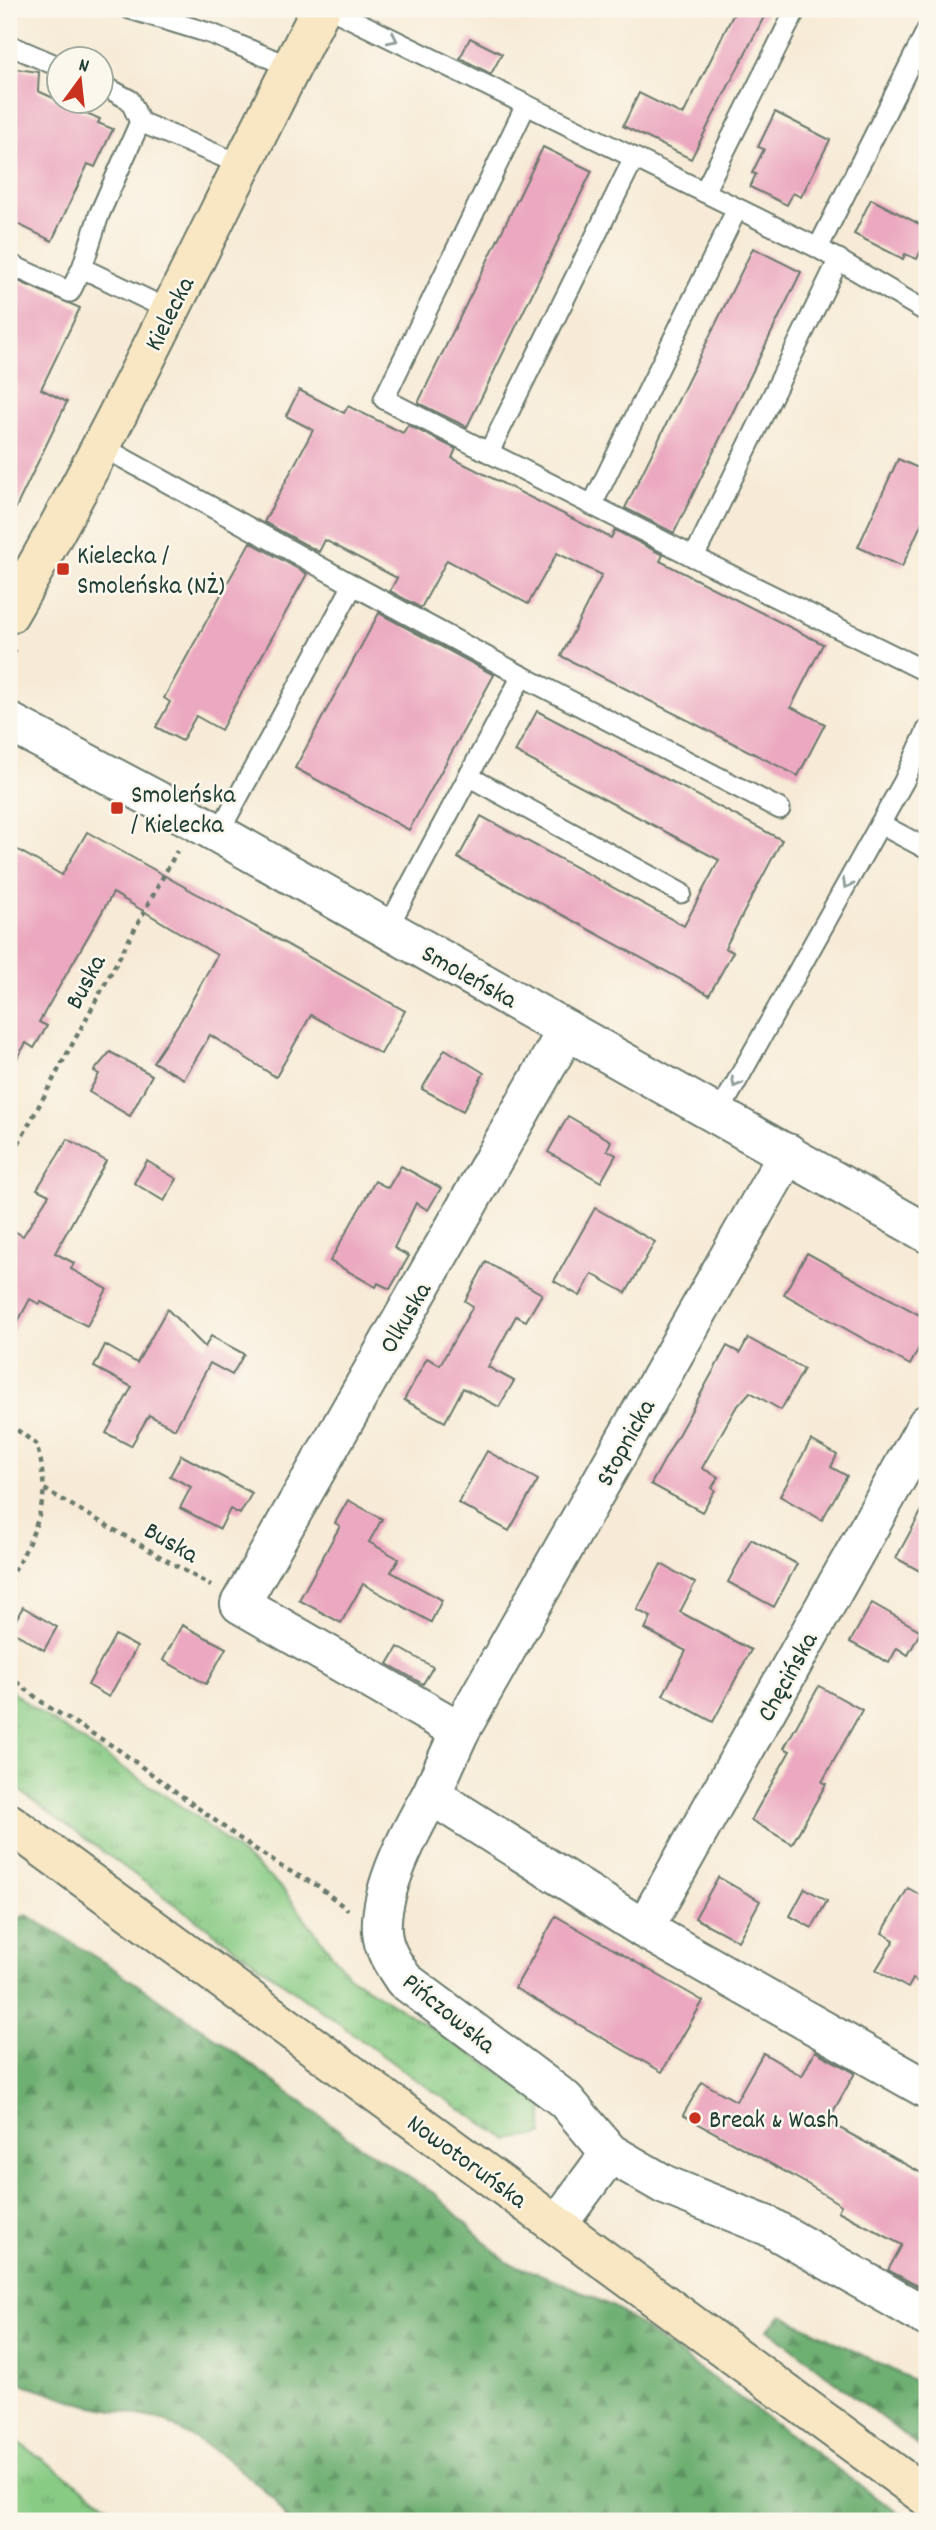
<svg xmlns="http://www.w3.org/2000/svg" width="936" height="2530" viewBox="0 0 936 2530" font-family="Dekko,sans-serif">
	<style>
		.grass { fill: url(#grass-tufts); stroke: #54845c; stroke-width: 2 }
		.forest { fill: url(#forest-firs); stroke: #467653; stroke-width: 2 }
		.building { fill: #eba8c0 }
		.lines { fill: none; stroke-linecap: round; stroke-linejoin: round }
		.lane-casing { stroke: #6b7a6d; stroke-width: 23 }
		.street-casing { stroke: #6b7a6d; stroke-width: 42 }
		.secondary-casing { stroke: #6b7a6d; stroke-width: 42 }
		.path { stroke: #6b7a6d; stroke-width: 4.5; stroke-dasharray: 5 5; stroke-linecap: butt }
		.lane { stroke: #fff; stroke-width: 19 }
		.street { stroke: #fff; stroke-width: 38 }
		.secondary { stroke: #f9e7c3; stroke-width: 38 }
		.oneway { stroke: #8f9e9a }
		.poi-dot { fill: #c8321e; stroke: #fbf7ec; stroke-width: 2.5 }
		.labels { text-anchor: middle; stroke-width: 5; stroke-linejoin: round; paint-order: stroke }
		.street-label { font-size: 26px; fill: #1f3d34; stroke: #fbf7ec }
		.poi-label { font-size: 26px; fill: #1f3d34; stroke: #fbf7ec; text-anchor: start }
	</style>
	<defs>
		<pattern id="grass-tufts" width="24" height="20" patternUnits="userSpaceOnUse" patternTransform="scale(1.75)"><rect width="24" height="20" fill="#88cb84"/><path d="M3 7l-1-3M5 7V3M7 7l1-3M15 17l-1-3M17 17v-4M19 17l1-3" fill="none" stroke="#6fa66d"/></pattern>
		<pattern id="forest-firs" width="22" height="20" patternUnits="userSpaceOnUse" patternTransform="scale(1.75)"><rect width="22" height="20" fill="#6eaf72"/><path d="M5 1l3.5 6h-7zM16 11l3.5 6h-7z" fill="#5a905e"/></pattern>
	</defs>
	<rect width="100%" height="100%" fill="#fbf7ec"/>
	<filter id="ink" filterUnits="userSpaceOnUse"><feTurbulence type="fractalNoise" baseFrequency=".0143" numOctaves="2"/><feDisplacementMap in="SourceGraphic" scale="14" xChannelSelector="R" yChannelSelector="G"/><feConvolveMatrix kernelMatrix="1 2 1 2 8 2 1 2 1" color-interpolation-filters="sRGB"/></filter>
	<filter id="wash" filterUnits="userSpaceOnUse"><feTurbulence type="fractalNoise" baseFrequency=".00686" numOctaves="4" result="noise"/><feDisplacementMap in="SourceGraphic" scale="28" xChannelSelector="R" yChannelSelector="G"/><feGaussianBlur stdDeviation="1.57" result="paint"/><feColorMatrix in="noise" values="0 0 0 0 0 0 0 0 0 0 0 0 0 0 0 0 0 1.4 0 .05"/><feComposite in="paint" operator="in"/></filter>
	<g filter="url(#wash)">
		<rect width="100%" height="100%" fill="#f7ebd7"/>
		<!-- grass -->
		<g class="grass">
			<path d="M9,1689L39,1712L197,1817L282,1888L348,1975L544,2101L542,2135L508,2140L415,2079L9,1783Z"/>
			<path d="M9,2436L131,2521H9Z"/>
		</g>
		<!-- forest -->
		<g class="forest">
			<path d="M27,1915L110,1966L206,2031L356,2143L435,2194L506,2262L556,2280L616,2308L909,2521H287L275,2500L224,2456L163,2420L84,2404L9,2379V1921Z"/>
			<path d="M782,2315L927,2387V2453L768,2329Z"/>
		</g>
		<g id="blocks">
			<!-- building -->
			<g class="building">
				<path d="M736,9H768L691,159L623,126L639,93L683,115Z"/>
				<path d="M470,38L502,54L491,74L460,58Z"/>
				<path d="M17,69L39,72L38,91L100,119L98,123L113,129L95,167L88,164L52,241L9,220V87Z"/>
				<path d="M775,112L830,140L801,197L793,193L787,205L750,187L756,174L752,173L764,149L758,147Z"/>
				<path d="M543,147L592,171L467,427L418,403Z"/>
				<path d="M871,199L927,228V238L917,259L905,254L903,259L854,234Z"/>
				<path d="M753,248L801,272L674,533L625,508Z"/>
				<path d="M9,277L80,308L41,389L67,402L9,522Z"/>
				<path d="M299,390L344,413L348,406L403,433L408,425L456,449L452,458L611,538L615,530L663,555L660,561L823,644L791,707L825,724L798,776L561,656L602,575L557,553L528,604L447,560L421,608L390,591L397,578L325,540L319,552L264,522L313,430L286,416Z"/>
				<path d="M898,459L927,472V511L902,567L858,547Z"/>
				<path d="M250,542L307,574L221,730L196,716L182,741L156,727L170,702L164,698Z"/>
				<path d="M379,613L494,675L409,830L295,768Z"/>
				<path d="M537,711L782,840L725,948L733,952L709,995L458,858L481,816L684,926L719,860L515,752Z"/>
				<path d="M87,832L405,1011L381,1054L311,1015L276,1077L210,1035L184,1079L153,1062L181,1020L217,955L113,893L39,1022L47,1026L34,1048L26,1043L9,1072V845L62,875Z"/>
				<path d="M445,1049L484,1073L463,1111L422,1089Z"/>
				<path d="M110,1052L152,1075L130,1116L89,1092L99,1074L94,1071Z"/>
				<path d="M568,1116L611,1141L607,1150L616,1155L601,1182L548,1152Z"/>
				<path d="M68,1139L106,1161L55,1253L74,1263L71,1269L107,1289L87,1326L41,1302L39,1304L30,1299L9,1338V1228L23,1236L49,1195L37,1189Z"/>
				<path d="M147,1161L177,1179L164,1201L134,1183Z"/>
				<path d="M401,1166L441,1188L428,1210L416,1203L394,1248L409,1256L390,1289L378,1283L376,1287L330,1261L375,1181L388,1188Z"/>
				<path d="M595,1208L655,1242L626,1293L592,1274L580,1296L554,1281Z"/>
				<path d="M807,1253L927,1319V1333L910,1365L784,1294Z"/>
				<path d="M486,1262L542,1294L526,1321L516,1316L488,1367L514,1381L499,1407L463,1388L445,1422L404,1400L427,1358L440,1365L473,1306L465,1301Z"/>
				<path d="M167,1309L205,1347L211,1336L244,1354L232,1375L210,1363L175,1429L149,1415L131,1446L106,1433L132,1387L94,1367L105,1345L137,1363Z"/>
				<path d="M748,1338L804,1369L781,1410L750,1392L735,1409L702,1468L718,1477L712,1488L715,1490L702,1512L651,1484L727,1346L740,1353Z"/>
				<path d="M811,1440L837,1455L831,1467L847,1476L822,1520L780,1496Z"/>
				<path d="M487,1451L538,1480L509,1531L458,1503Z"/>
				<path d="M181,1455L252,1493L240,1514L230,1509L220,1529L180,1508L191,1487L170,1476Z"/>
				<path d="M348,1500L382,1519L369,1542L399,1559L391,1572L442,1600L431,1622L363,1584L341,1623L299,1600L340,1526L335,1523Z"/>
				<path d="M927,1501V1575L896,1558Z"/>
				<path d="M751,1539L797,1564L774,1607L728,1582Z"/>
				<path d="M661,1564L695,1583L680,1612L751,1650L713,1722L663,1695L686,1651L645,1629L651,1617L637,1610Z"/>
				<path d="M872,1603L921,1631L908,1655L897,1648L889,1663L850,1642Z"/>
				<path d="M23,1607L57,1627L44,1650L10,1630Z"/>
				<path d="M182,1625L226,1648L206,1684L163,1660Z"/>
				<path d="M115,1635L137,1647L109,1697L88,1685Z"/>
				<path d="M398,1647L433,1667L423,1684L388,1664Z"/>
				<path d="M819,1686L862,1710L822,1782L826,1784L792,1844L751,1820L790,1751L784,1748Z"/>
				<path d="M718,1877L760,1901L738,1941L695,1918Z"/>
				<path d="M805,1888L827,1901L812,1928L790,1916Z"/>
				<path d="M908,1888L927,1899V1987L913,1979L908,1988L876,1970L894,1940L882,1933Z"/>
				<path d="M556,1916L703,2001L662,2072L515,1988Z"/>
				<path d="M815,2051L855,2073L830,2117L836,2121L834,2125L927,2176V2283L923,2289L888,2270L902,2245L838,2211L841,2205L809,2185L683,2115L702,2082L736,2101L763,2053L802,2076Z"/>
			</g>
		</g>
	</g>
	<g filter="url(#ink)">
		<use href="#blocks" fill-opacity="0" stroke="#6b7a6d" stroke-width="2"/>
		<g class="lines">
			<defs>
				<g id="lane">
					<path d="M130,9L212,34L291,67"/>
					<path d="M331,9L818,248L927,312"/>
					<path d="M9,45L60,67"/>
					<path d="M102,85L130,100L140,122L242,165"/>
					<path d="M526,105L384,399L694,557L839,259"/>
					<path d="M704,192L796,9"/>
					<path d="M818,248L927,30"/>
					<path d="M9,264L70,292L82,268L99,215L140,122"/>
					<path d="M82,268L169,310"/>
					<path d="M101,446L353,585L218,834"/>
					<path d="M489,452L634,158"/>
					<path d="M592,505L737,209"/>
					<path d="M694,557L927,672"/>
					<path d="M353,585L522,676L387,929"/>
					<path d="M522,676L780,809"/>
					<path d="M468,776L681,893"/>
					<path d="M880,824L927,849"/>
					<path d="M718,1115L904,781L927,730"/>
				</g>
				<g id="street">
					<path d="M9,722L194,820L927,1233"/>
					<path d="M567,1030L240,1604L460,1731L431,1795L644,1929L927,2089"/>
					<path d="M460,1731L788,1153"/>
					<path d="M431,1795C411,1830 379,1889 382,1931C383,1950 394,1965 404,1980L565,2100L610,2153L665,2185L768,2226L927,2317"/>
					<path d="M644,1929L927,1424"/>
					<path d="M557,2225L610,2153"/>
				</g>
				<g id="secondary">
					<path d="M9,614C123,418 217,210 321,9"/>
					<path d="M9,1823L927,2497"/>
				</g>
			</defs>
			<!-- lane casing -->
			<use href="#lane" class="lane-casing"/>
			<!-- street casing -->
			<use href="#street" class="street-casing"/>
			<!-- secondary casing -->
			<use href="#secondary" class="secondary-casing"/>
			<!-- path -->
			<g class="path">
				<path d="M9,663L16,648"/>
				<path d="M9,1161L177,851"/>
				<path d="M9,1424L36,1444L41,1462L44,1489L211,1586"/>
				<path d="M9,1580C25,1552 41,1523 44,1489"/>
				<path d="M9,1676L47,1706L116,1748L239,1838L282,1867L318,1886L348,1910"/>
			</g>
			<!-- lane -->
			<use href="#lane" class="lane"/>
			<!-- street -->
			<use href="#street" class="street"/>
			<!-- secondary -->
			<use href="#secondary" class="secondary"/>
		</g>
		<!-- one-way arrows -->
		<defs><path id="oneway-chevron" d="M-2-3.5L2.5 0L-2 3.5" fill="none" stroke-width="1.6" stroke-linecap="round" stroke-linejoin="round" transform="scale(1.75)"/></defs>
		<g class="oneway">
			<use href="#oneway-chevron" transform="translate(393 39) rotate(26)"/>
			<use href="#oneway-chevron" transform="translate(847 884) rotate(119)"/>
			<use href="#oneway-chevron" transform="translate(736 1083) rotate(119)"/>
		</g>
	</g>
	<!-- markers -->
	<g class="poi-dot">
		<rect x="56" y="562" width="14" height="14" rx="3.5"/>
		<rect x="110" y="801" width="14" height="14" rx="3.5"/>
		<circle cx="695" cy="2118" r="7"/>
	</g>
	<g class="labels">
		<!-- street labels -->
		<g class="street-label">
			<text transform="translate(168 313) rotate(-63)" y="9">Kielecka</text>
			<text transform="translate(470 975) rotate(29)" y="9">Smoleńska</text>
			<text transform="translate(84 981) rotate(-62)" y="9">Buska</text>
			<text transform="translate(404 1317) rotate(-60)" y="9">Olkuska</text>
			<text transform="translate(624 1442) rotate(-61)" y="9">Stopnicka</text>
			<text transform="translate(172 1541) rotate(30)" y="9">Buska</text>
			<text transform="translate(786 1676) rotate(-61)" y="9">Chęcińska</text>
			<text transform="translate(450 2012) rotate(39)" y="9">Pińczowska</text>
			<text transform="translate(468 2160) rotate(36)" y="9">Nowotoruńska</text>
		</g>
		<!-- poi labels -->
		<g class="poi-label">
			<text x="77" y="563">Kielecka /<tspan x="77" dy="30">Smoleńska (NŻ)</tspan></text>
			<text x="131" y="802">Smoleńska<tspan x="131" dy="30">/ Kielecka</tspan></text>
			<text x="709" y="2127">Break &amp; Wash</text>
		</g>
	</g>
	<!-- margin -->
	<rect width="936" height="2530" fill="none" stroke="#fbf7ec" stroke-width="35"/>
	<!-- north arrow -->
	<g transform="translate(80 80) rotate(15)"><circle r="33" fill="#fbf7ec" stroke="#a3ada2" stroke-width="2"/>
	<path d="M0-5L12 26L0 18L-12 26Z" fill="#c8321e"/>
	<text y="-10" font-size="19" font-weight="bold" text-anchor="middle" fill="#1f3d34">N</text>
	</g>
</svg>
